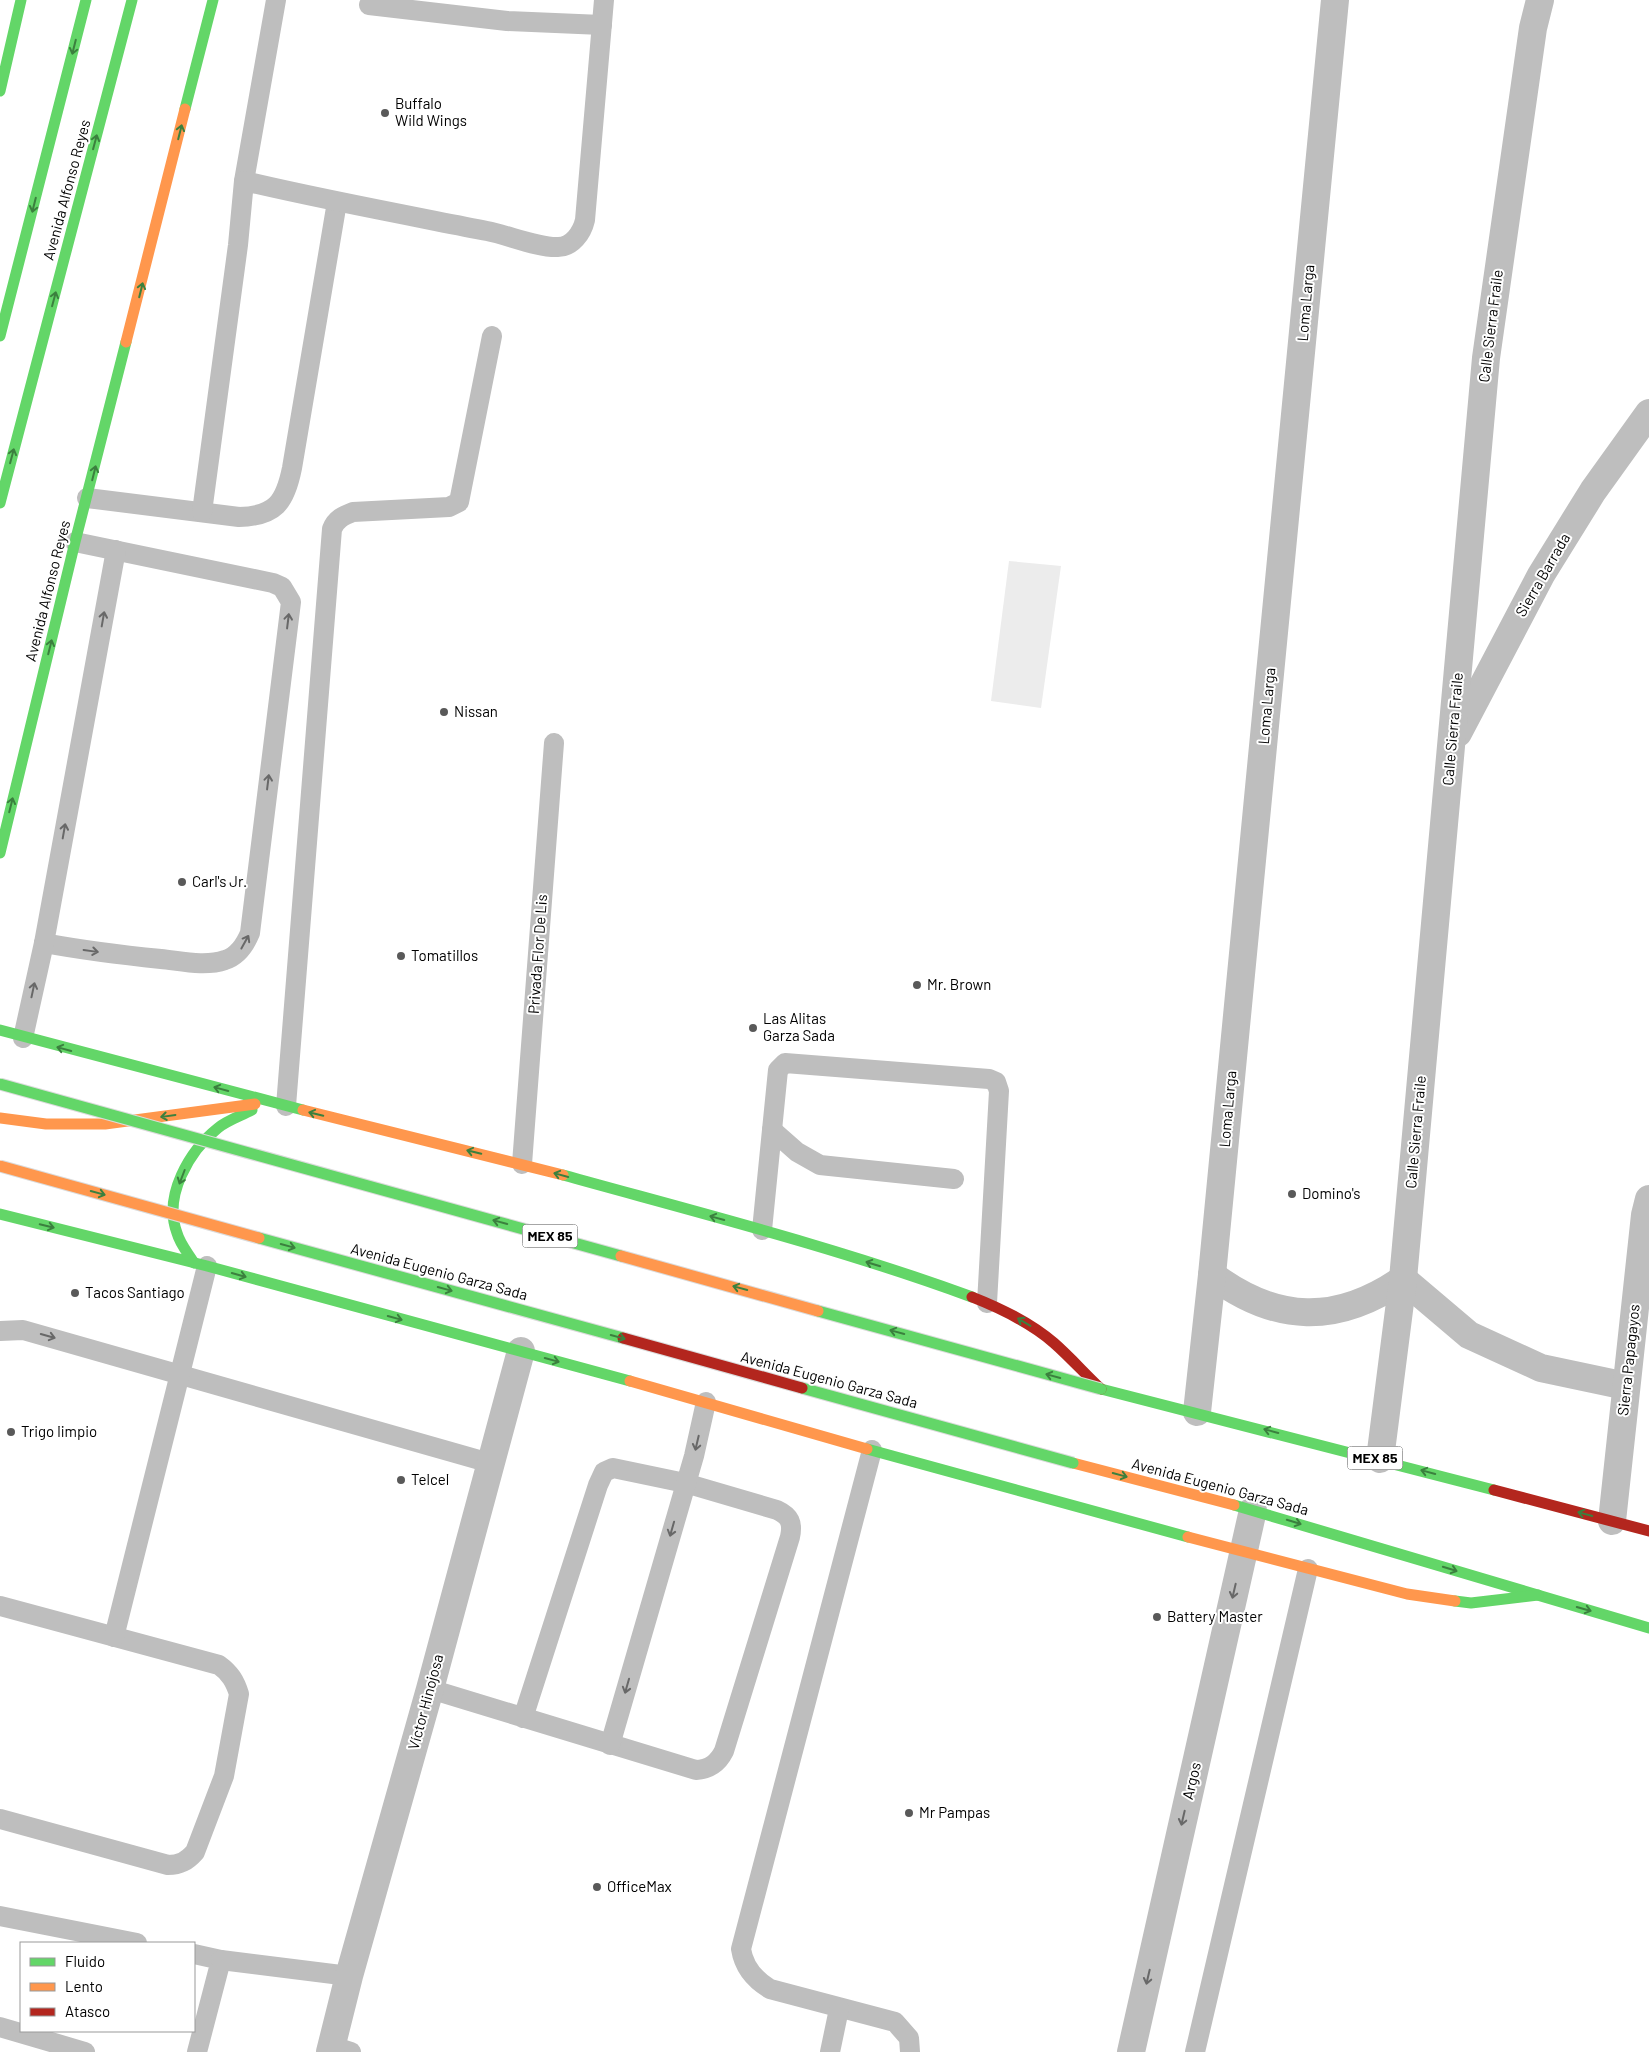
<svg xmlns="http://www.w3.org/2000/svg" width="1649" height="2052" viewBox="0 0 1649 2052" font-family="Barlow,sans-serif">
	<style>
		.green { fill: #ececec }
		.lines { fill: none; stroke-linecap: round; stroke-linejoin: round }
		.lane { stroke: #bebebe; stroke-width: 20 }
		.street { stroke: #bebebe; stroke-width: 28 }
		.fast { stroke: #63d668; stroke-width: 11 }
		.slow { stroke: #ff974d; stroke-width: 11 }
		.jam { stroke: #b3261e; stroke-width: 11 }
		.fast-bridge-casing { stroke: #dbdbdb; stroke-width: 13; stroke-linecap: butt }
		.slow-bridge-casing { stroke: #dbdbdb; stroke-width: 13; stroke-linecap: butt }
		.jam-bridge-casing { stroke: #dbdbdb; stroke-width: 13; stroke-linecap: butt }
		.fast-bridge { stroke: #63d668; stroke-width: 11 }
		.slow-bridge { stroke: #ff974d; stroke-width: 11 }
		.jam-bridge { stroke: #b3261e; stroke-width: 11 }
		.oneway { stroke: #3b803e }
		.oneway2 { stroke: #686868 }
		.poi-dot { fill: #595959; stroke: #fff; stroke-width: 2 }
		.labels { text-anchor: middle; stroke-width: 4; stroke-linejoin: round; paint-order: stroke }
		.shield { fill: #fff; stroke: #4c4c4c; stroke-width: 1 }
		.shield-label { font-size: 14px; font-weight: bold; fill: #000 }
		.poi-label { font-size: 15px; fill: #000; stroke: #fff; text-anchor: start }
		.street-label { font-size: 15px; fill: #000; stroke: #fff }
	</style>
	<rect width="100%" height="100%" fill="#fff"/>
	<!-- green -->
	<path class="green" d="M1009,561L1061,566L1041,708L991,701Z"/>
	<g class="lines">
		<!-- lane -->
		<g class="lane">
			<path d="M369,5L507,21L602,25"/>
			<path d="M244,181L276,0"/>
			<path d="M87,498L239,517C275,516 285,503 292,468L337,202"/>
			<path d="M202,512L238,245L244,181C324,200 406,215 487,231C508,235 538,248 558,247C572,247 582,233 585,220L604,0"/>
			<path d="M44,943C82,950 121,955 161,959C181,961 205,967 225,960C238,956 245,945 250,933L291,602L282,587L273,583L75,542"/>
			<path d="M23,1038L44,943L116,550"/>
			<path d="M286,1106L332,529C336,519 343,516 353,512L449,507L459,502L492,336"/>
			<path d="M772,1130L797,1152L820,1165L954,1179"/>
			<path d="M522,1164L554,743"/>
			<path d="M762,1230L778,1070L785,1063L989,1079L996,1082L999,1091L987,1303"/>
			<path d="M0,1331L23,1330L490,1463"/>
			<path d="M872,1450L741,1949C744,1968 755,1980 770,1989L895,2022L909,2038L910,2052"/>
			<path d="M0,1606L219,1665C230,1673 235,1681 239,1694L224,1776L195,1852C187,1861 180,1865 168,1865L0,1819"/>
			<path d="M114,1637L207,1266"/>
			<path d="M430,1689L696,1770C710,1769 718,1763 724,1751L790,1537C793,1523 790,1516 777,1510L685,1483L613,1468L604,1472L598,1485L523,1718"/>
			<path d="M610,1745L694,1456L706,1402"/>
			<path d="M0,1916L137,1943"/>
			<path d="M194,1954L221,1960L197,2052"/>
			<path d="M221,1960L349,1976"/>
			<path d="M0,2027L85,2052"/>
			<path d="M332,2046L351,2052"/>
			<path d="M830,2052L839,2009"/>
			<path d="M1195,2052L1308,1569"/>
		</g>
		<!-- street -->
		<g class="street">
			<path d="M1458,733L1541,575L1593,491L1649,413"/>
			<path d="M1212,1275C1276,1323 1337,1325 1403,1279L1469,1335L1541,1368L1626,1386"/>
			<path d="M1197,1412L1212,1275L1335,0"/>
			<path d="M1380,1459L1403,1279L1486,358L1533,28L1540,0"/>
			<path d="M1612,1521L1645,1215L1649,1199"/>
			<path d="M330,2052L349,1976L430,1689L521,1351"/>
			<path d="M1131,2052L1253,1510"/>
		</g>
		<!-- fast -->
		<g class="fast">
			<path d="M0,91L21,0"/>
			<path d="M185,109L213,0"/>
			<path d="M0,336L86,0"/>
			<path d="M0,503L132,0"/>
			<path d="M0,853L75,542L126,342"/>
			<path d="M0,1030L303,1110"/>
			<path d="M563,1175C700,1213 839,1248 972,1297"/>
			<path d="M0,1214L207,1266L630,1381"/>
			<path d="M194,1263C188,1253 180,1244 177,1233C163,1196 189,1151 218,1128C228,1120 241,1116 252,1110"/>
			<path d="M1101,1389L1494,1490"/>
			<path d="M867,1449L1188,1537"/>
			<path d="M1234,1505L1649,1628"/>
			<path d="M1455,1601L1471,1603L1538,1595"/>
		</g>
		<!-- slow -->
		<g class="slow">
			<path d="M126,342L185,109"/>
			<path d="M303,1110L563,1175"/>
			<path d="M0,1118L46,1124H105L255,1104"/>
			<path d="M630,1381L867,1449"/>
			<path d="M1073,1463L1234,1505"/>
			<path d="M1188,1537L1407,1594L1455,1601"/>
		</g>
		<!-- jam -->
		<g class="jam">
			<path d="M972,1297C1000,1308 1031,1323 1054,1343C1070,1357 1085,1374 1101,1389"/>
			<path d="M1494,1490L1649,1531"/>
		</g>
		<defs>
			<g id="fast-bridge">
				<path d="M0,1084L621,1256"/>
				<path d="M259,1238L623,1338"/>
				<path d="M818,1311L1101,1389"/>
				<path d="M802,1388L1073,1463"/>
			</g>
			<g id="slow-bridge">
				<path d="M0,1166L259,1238"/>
				<path d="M621,1256L818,1311"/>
			</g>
			<path id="jam-bridge" d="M623,1338L802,1388"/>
		</defs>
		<!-- fast-bridge casing -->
		<use href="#fast-bridge" class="fast-bridge-casing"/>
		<!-- slow-bridge casing -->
		<use href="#slow-bridge" class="slow-bridge-casing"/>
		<!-- jam-bridge casing -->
		<use href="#jam-bridge" class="jam-bridge-casing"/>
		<!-- fast-bridge -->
		<use href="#fast-bridge" class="fast-bridge"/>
		<!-- slow-bridge -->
		<use href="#slow-bridge" class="slow-bridge"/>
		<!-- jam-bridge -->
		<use href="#jam-bridge" class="jam-bridge"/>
	</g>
	<!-- one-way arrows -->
	<defs><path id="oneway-shaft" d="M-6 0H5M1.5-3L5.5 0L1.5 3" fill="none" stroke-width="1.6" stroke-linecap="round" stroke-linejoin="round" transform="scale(1.25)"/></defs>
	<g class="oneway">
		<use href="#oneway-shaft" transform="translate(74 47) rotate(104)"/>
		<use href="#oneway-shaft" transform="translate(180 132) rotate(-76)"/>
		<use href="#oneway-shaft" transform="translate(95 142) rotate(-75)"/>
		<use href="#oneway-shaft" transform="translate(34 205) rotate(104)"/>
		<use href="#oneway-shaft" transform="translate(141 290) rotate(-76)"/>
		<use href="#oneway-shaft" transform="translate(54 299) rotate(-75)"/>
		<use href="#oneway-shaft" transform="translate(12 456) rotate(-75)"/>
		<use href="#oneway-shaft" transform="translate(94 473) rotate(-76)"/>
		<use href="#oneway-shaft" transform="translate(50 647) rotate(-76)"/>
		<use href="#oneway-shaft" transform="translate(11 805) rotate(-76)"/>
		<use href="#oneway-shaft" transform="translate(64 1049) rotate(-165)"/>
		<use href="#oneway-shaft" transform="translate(221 1089) rotate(-165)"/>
		<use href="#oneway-shaft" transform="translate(316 1114) rotate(-166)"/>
		<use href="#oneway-shaft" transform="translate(168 1116) rotate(172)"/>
		<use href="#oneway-shaft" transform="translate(474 1152) rotate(-166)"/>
		<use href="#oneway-shaft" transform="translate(561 1175) rotate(-165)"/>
		<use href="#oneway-shaft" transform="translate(182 1177) rotate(111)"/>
		<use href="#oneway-shaft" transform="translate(98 1193) rotate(15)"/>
		<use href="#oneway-shaft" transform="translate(717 1218) rotate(-165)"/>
		<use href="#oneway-shaft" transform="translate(500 1222) rotate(-165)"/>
		<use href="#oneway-shaft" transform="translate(47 1226) rotate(14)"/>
		<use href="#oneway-shaft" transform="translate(288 1246) rotate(15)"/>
		<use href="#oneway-shaft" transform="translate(873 1264) rotate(-163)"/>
		<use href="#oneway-shaft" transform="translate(239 1275) rotate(16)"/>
		<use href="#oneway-shaft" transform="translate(740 1288) rotate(-165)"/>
		<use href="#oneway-shaft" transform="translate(445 1289) rotate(15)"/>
		<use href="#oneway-shaft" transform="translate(395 1318) rotate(15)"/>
		<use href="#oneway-shaft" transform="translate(1024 1322) rotate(-149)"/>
		<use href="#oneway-shaft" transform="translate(897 1332) rotate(-165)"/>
		<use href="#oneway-shaft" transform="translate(618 1337) rotate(15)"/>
		<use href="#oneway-shaft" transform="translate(552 1360) rotate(15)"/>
		<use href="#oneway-shaft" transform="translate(1053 1376) rotate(-165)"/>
		<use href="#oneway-shaft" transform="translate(1271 1431) rotate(-165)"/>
		<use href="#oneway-shaft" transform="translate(1428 1472) rotate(-165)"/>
		<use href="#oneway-shaft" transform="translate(1120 1475) rotate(15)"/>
		<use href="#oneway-shaft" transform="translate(1585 1514) rotate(-165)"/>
		<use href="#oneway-shaft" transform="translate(1294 1522) rotate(17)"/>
		<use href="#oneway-shaft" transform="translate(1450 1569) rotate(17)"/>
		<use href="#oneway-shaft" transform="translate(1584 1609) rotate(16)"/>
	</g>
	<g class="oneway2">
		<use href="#oneway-shaft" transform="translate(103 619) rotate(-80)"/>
		<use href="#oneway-shaft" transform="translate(288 621) rotate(-83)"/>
		<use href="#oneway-shaft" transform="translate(268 782) rotate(-83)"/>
		<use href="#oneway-shaft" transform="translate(64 831) rotate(-80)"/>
		<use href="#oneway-shaft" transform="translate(245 942) rotate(-61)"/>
		<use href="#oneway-shaft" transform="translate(91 951) rotate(8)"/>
		<use href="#oneway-shaft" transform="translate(33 990) rotate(-78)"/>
		<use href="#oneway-shaft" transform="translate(48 1336) rotate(16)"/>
		<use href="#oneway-shaft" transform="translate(697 1443) rotate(103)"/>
		<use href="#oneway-shaft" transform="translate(672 1529) rotate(106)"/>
		<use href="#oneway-shaft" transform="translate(1234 1591) rotate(103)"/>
		<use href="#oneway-shaft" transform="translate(627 1686) rotate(106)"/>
		<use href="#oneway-shaft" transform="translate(1183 1818) rotate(103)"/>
		<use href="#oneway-shaft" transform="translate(1148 1977) rotate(103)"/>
	</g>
	<!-- markers -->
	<g class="poi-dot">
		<circle cx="385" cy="113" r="5"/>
		<circle cx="444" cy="712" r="5"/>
		<circle cx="182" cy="882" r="5"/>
		<circle cx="401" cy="956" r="5"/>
		<circle cx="917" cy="985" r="5"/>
		<circle cx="753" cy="1028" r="5"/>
		<circle cx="1292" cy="1194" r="5"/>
		<circle cx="75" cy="1293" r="5"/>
		<circle cx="11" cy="1432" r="5"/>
		<circle cx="401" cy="1480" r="5"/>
		<circle cx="1157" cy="1617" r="5"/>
		<circle cx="909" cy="1813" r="5"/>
		<circle cx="597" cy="1887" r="5"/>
	</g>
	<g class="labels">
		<!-- shield labels -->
		<g class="shield">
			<rect x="522.5" y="1224.5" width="55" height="23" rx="4"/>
			<rect x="1347.5" y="1446.5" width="55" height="23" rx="4"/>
		</g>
		<g class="shield-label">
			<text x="550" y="1241">MEX 85</text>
			<text x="1375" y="1463">MEX 85</text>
		</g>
		<!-- poi labels -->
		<g class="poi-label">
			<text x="395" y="109">Buffalo<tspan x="395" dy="17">Wild Wings</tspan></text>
			<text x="454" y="717">Nissan</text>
			<text x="192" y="887">Carl's Jr.</text>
			<text x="411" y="961">Tomatillos</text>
			<text x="927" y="990">Mr. Brown</text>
			<text x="763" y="1024">Las Alitas<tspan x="763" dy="17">Garza Sada</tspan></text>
			<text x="1302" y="1199">Domino's</text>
			<text x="85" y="1298">Tacos Santiago</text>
			<text x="21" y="1437">Trigo limpio</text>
			<text x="411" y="1485">Telcel</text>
			<text x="1167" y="1622">Battery Master</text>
			<text x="919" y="1818">Mr Pampas</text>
			<text x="607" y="1892">OfficeMax</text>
		</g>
		<!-- street labels -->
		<g class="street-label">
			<text transform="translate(67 190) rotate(-75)" y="5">Avenida Alfonso Reyes</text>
			<text transform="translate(1306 303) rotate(-85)" y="5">Loma Larga</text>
			<text transform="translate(1491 326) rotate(-83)" y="5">Calle Sierra Fraile</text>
			<text transform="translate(1543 575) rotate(-60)" y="5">Sierra Barrada</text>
			<text transform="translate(48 591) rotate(-76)" y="5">Avenida Alfonso Reyes</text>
			<text transform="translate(1267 706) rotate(-85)" y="5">Loma Larga</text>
			<text transform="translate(1453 729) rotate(-85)" y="5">Calle Sierra Fraile</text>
			<text transform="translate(538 954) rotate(-86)" y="5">Privada Flor De Lis</text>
			<text transform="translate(1228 1109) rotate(-85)" y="5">Loma Larga</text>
			<text transform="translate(1416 1132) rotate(-85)" y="5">Calle Sierra Fraile</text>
			<text transform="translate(439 1272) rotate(15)" y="5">Avenida Eugenio Garza Sada</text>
			<text transform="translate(1629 1360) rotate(-84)" y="5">Sierra Papagayos</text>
			<text transform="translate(829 1380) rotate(15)" y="5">Avenida Eugenio Garza Sada</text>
			<text transform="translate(1220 1487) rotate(15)" y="5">Avenida Eugenio Garza Sada</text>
			<text transform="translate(426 1702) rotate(-75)" y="5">Víctor Hinojosa</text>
			<text transform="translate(1192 1781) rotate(-77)" y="5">Argos</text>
		</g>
	</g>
	<!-- legend -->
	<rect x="20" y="1942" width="175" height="90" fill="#ffffff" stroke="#999999"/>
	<rect x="30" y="1958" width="25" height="8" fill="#63d668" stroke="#999999"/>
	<text x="65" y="1967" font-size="15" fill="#000000">Fluido</text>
	<rect x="30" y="1983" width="25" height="8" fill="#ff974d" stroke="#999999"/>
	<text x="65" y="1992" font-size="15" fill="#000000">Lento</text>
	<rect x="30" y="2008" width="25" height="8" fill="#b3261e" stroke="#999999"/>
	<text x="65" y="2017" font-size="15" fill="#000000">Atasco</text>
</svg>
